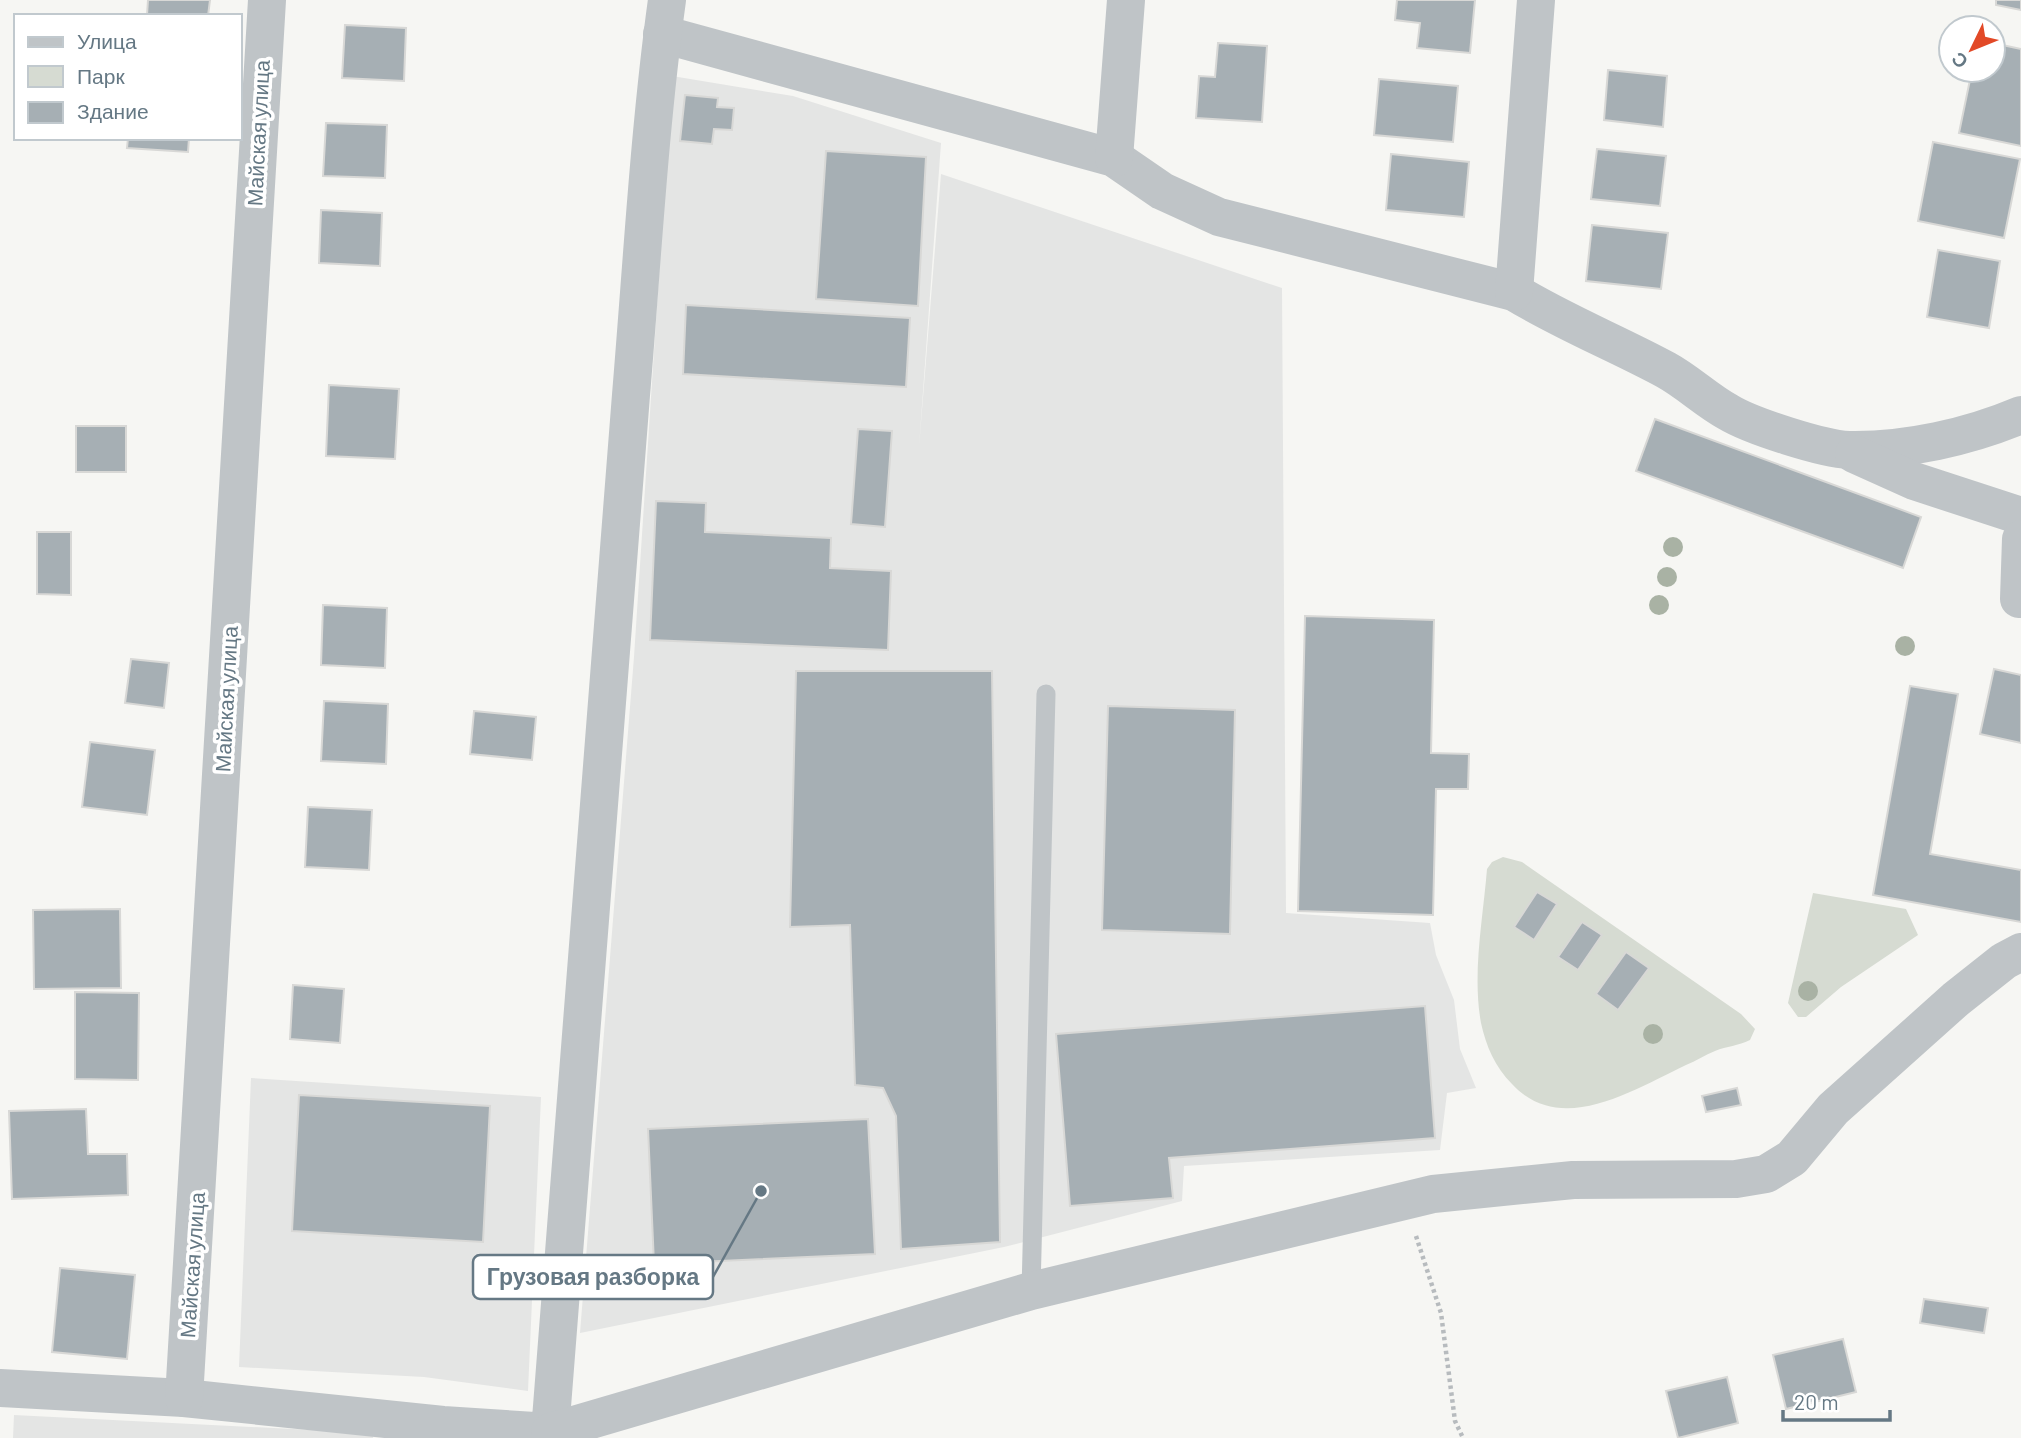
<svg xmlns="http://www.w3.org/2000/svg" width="2021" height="1438" viewBox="0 0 2021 1438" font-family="Barlow,sans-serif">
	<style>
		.built { fill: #e4e5e4 }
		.green { fill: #d6dbd2 }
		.building { fill: #a6afb4; stroke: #d8d8d6; stroke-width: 2 }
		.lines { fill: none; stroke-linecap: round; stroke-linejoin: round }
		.path { stroke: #b7bbbe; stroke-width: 4.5; stroke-dasharray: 3.5 3.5; stroke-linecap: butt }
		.lane { stroke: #bfc4c7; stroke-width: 19 }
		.street { stroke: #bfc4c7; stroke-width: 38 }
		.tree { fill: #a9b2a4 }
		.labels { text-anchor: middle; stroke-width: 7; stroke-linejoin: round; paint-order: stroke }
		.street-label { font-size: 21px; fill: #657884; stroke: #fff }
		.leader { fill: none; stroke: #657884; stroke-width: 2.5 }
		.callout-dot { fill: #657884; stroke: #fff; stroke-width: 2.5 }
		.callout { fill: #fff; stroke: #657884; stroke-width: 2.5 }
		.callout-label { font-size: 23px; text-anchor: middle; font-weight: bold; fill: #657884 }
	</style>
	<rect width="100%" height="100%" fill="#f6f6f3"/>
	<!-- built -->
	<g class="built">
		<path d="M672,76L793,96L941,143L919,447L941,174L1282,288L1286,913L1430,923L1436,955L1454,1000L1460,1049L1476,1088L1447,1093L1440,1150L1184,1166L1182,1201L1004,1247L580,1333L634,657Z"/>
		<path d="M251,1078L541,1097L528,1391L424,1377L239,1367Z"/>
		<path d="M14,1415L373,1433V1438H13Z"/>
	</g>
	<!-- green -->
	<g class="green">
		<path d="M1503,857L1522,862L1741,1014L1755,1029L1750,1040C1738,1046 1727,1046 1715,1051C1705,1055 1696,1061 1686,1065C1633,1090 1561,1137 1512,1084C1495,1067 1486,1046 1481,1023C1472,974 1483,919 1487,869L1492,862Z"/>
		<path d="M1813,893L1906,909L1918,935L1841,987L1806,1017H1798L1788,1003Z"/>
	</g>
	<!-- building -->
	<g class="building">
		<path d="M148,0H210L208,16L147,15Z"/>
		<path d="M1397,0H1475L1470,53L1417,48L1420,23L1395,20Z"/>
		<path d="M1996,0H2021V10L1996,5Z"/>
		<path d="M345,25L406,28L404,81L342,78Z"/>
		<path d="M1218,43L1267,46L1262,122L1196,118L1199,76L1215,77Z"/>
		<path d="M1993,43L2021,49V146L1959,133L1972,70H1993Z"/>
		<path d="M1608,70L1667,76L1663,127L1604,120Z"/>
		<path d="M1379,79L1458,86L1453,142L1374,135Z"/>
		<path d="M685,95L718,98L717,107L734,108L732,130L714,129L712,144L680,141Z"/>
		<path d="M326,123L387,125L385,178L323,176Z"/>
		<path d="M128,138H189L188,152L127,148Z"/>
		<path d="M1933,142L2020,159L2004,238L1918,221Z"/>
		<path d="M1597,149L1666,156L1660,206L1591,199Z"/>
		<path d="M826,151L926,157L918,306L816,299Z"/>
		<path d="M1391,154L1469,162L1464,217L1386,210Z"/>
		<path d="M321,210L382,213L380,266L319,263Z"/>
		<path d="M1592,225L1668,233L1661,289L1586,281Z"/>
		<path d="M1938,250L2000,261L1989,328L1927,317Z"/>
		<path d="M686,305L910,318L906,387L683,374Z"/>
		<path d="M329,385L399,389L395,459L326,456Z"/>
		<path d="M1655,419L1921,517L1903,568L1636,471Z"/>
		<rect x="76" y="426" width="50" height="46"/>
		<path d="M858,429L892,431L885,527L851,524Z"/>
		<path d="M656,501L706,503L705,532L831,538L830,568L891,571L888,650L650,640Z"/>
		<path d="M37,532H71V595L37,594Z"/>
		<path d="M323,605L387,608L385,668L321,665Z"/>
		<path d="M1305,616L1434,620L1431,753L1469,754L1468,789H1436L1433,915L1298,911Z"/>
		<path d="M131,659L169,663L164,708L125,703Z"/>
		<path d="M1994,669L2021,675V743L1980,734Z"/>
		<path d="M796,671H992L1000,1242L901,1249L896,1116L883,1088L855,1085L850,925L790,927Z"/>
		<path d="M1910,686L1958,694L1930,854L2021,870V922L1873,895Z"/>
		<path d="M324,701L388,704L386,764L321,761Z"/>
		<path d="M1108,706L1235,710L1230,934L1102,930Z"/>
		<path d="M474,711L536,717L532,760L470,754Z"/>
		<path d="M90,742L155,750L147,815L82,807Z"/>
		<path d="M308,807L372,810L369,870L305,867Z"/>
		<path d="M1537,892L1557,904L1534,940L1514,927Z"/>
		<path d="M120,909L121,988L34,989L33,910Z"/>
		<path d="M1582,922L1602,935L1578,970L1558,957Z"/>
		<path d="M1626,952L1649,968L1618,1010L1596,994Z"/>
		<path d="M293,985L344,989L340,1043L290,1039Z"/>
		<path d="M75,992L139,993L138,1080L75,1079Z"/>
		<path d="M1425,1006L1435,1138L1169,1158L1173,1198L1070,1206L1056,1034Z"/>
		<path d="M1737,1088L1741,1105L1706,1112L1702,1096Z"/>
		<path d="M299,1095L490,1106L483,1242L292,1231Z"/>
		<path d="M86,1109L88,1154H127L128,1195L12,1199L9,1111Z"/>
		<path d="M868,1119L875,1254L654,1264L648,1129Z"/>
		<path d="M60,1268L135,1275L127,1359L52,1352Z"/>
		<path d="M1924,1299L1988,1308L1984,1333L1920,1323Z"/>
		<path d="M1843,1339L1856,1392L1786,1409L1773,1355Z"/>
		<path d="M1727,1377L1738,1423L1678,1438L1666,1391Z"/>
	</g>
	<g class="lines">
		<!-- path -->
		<path class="path" d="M1416,1236L1441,1313L1455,1421L1463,1438"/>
		<!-- lane -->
		<path class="lane" d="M1031,1291L1046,694"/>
		<!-- street -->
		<g class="street">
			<path d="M662,34L1114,158L1162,191L1219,217L1514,292C1563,322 1616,343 1666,370C1688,382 1706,400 1728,412C1751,426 1823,449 1849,450C1906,451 1969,437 2021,415"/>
			<path d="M1114,158L1126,0"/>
			<path d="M1514,292L1536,0"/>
			<path d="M1854,454L1914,481L2021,516"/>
			<path d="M2019,599L2021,539"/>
			<path d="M0,1388L184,1398L443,1425L550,1432C580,1086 601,741 631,395C642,264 649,131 667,0"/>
			<path d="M184,1398L267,0"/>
			<path d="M550,1432L1031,1291L1433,1194L1573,1180L1736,1179L1766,1174L1792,1158L1833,1109L1956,999L2004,961L2021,952"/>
		</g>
	</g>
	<!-- trees -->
	<g class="tree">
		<circle cx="1673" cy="547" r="10"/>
		<circle cx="1667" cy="577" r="10"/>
		<circle cx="1659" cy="605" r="10"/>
		<circle cx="1905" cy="646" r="10"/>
		<circle cx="1808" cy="991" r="10"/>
		<circle cx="1653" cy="1034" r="10"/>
	</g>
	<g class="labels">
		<!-- street labels -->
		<g class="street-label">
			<text transform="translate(259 133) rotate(-87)" y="7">Майская улица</text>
			<text transform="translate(227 699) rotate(-87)" y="7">Майская улица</text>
			<text transform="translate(193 1265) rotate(-86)" y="7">Майская улица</text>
		</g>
	</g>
	<!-- callouts -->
	<path class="leader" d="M761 1191L713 1277"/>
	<circle class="callout-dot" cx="761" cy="1191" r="7"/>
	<rect class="callout" x="473" y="1255" width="240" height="44" rx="7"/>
	<g class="callout-label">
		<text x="593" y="1285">Грузовая разборка</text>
	</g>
	<!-- legend -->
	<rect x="14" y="14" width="228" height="126" fill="#ffffff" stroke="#c1c9ce" stroke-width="2"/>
	<rect x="28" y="37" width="35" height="10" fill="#bfc4c7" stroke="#c1c9ce" stroke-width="2"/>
	<text x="77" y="49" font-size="21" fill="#657884">Улица</text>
	<rect x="28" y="66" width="35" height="21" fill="#d6dbd2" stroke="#c1c9ce" stroke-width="2"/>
	<text x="77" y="84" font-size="21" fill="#657884">Парк</text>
	<rect x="28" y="102" width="35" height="21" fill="#a6afb4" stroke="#c1c9ce" stroke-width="2"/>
	<text x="77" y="119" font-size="21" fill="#657884">Здание</text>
	<!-- north arrow -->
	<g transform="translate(1972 49) rotate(227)"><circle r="33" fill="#ffffff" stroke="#c1c9ce" stroke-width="2"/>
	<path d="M0-5L12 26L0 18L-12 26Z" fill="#e24927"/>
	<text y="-10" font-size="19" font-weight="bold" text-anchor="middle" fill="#657884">С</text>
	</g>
	<!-- scale -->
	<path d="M1783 1410v10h107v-10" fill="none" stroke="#657884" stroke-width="3.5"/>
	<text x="1794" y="1410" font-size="21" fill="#657884" stroke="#ffffff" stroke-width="5" paint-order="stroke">20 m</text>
</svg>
